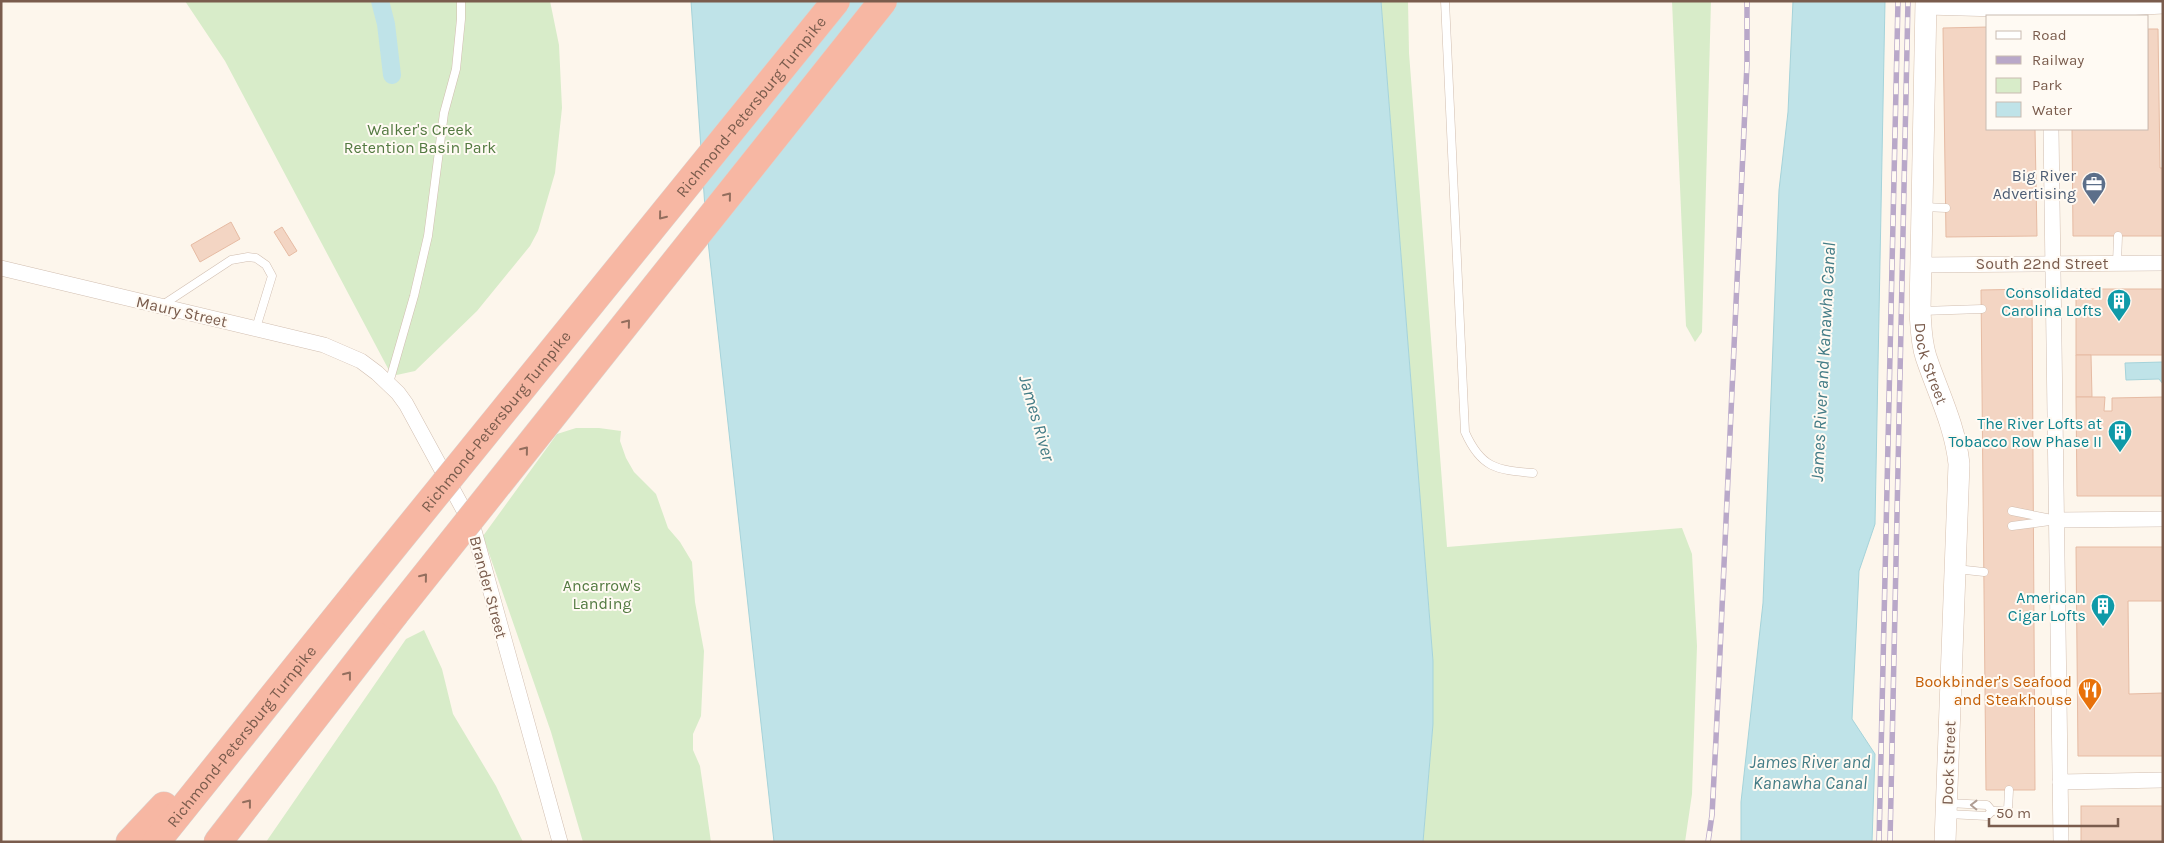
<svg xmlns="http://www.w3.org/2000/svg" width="2164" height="843" viewBox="0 0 2164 843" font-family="Karla,sans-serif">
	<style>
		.green { fill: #d8ecc9 }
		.water { fill: #bfe3e8; stroke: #a5d3da }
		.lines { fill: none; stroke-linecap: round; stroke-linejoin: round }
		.canal { stroke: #bfe3e8; stroke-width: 18 }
		.building { fill: #f3d5c3; stroke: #e6bba3 }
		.service-casing { stroke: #d1beb0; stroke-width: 9 }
		.minor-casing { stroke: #d1beb0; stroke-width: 16 }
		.tertiary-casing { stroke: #d1beb0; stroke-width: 20 }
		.secondary-casing { stroke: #d6c0b0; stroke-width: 22 }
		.motorway-casing { stroke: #dad1cd; stroke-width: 29 }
		.service { stroke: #fff; stroke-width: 8 }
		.minor { stroke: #fff; stroke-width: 15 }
		.tertiary { stroke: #fff; stroke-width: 19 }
		.secondary { stroke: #fff; stroke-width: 21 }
		.motorway { stroke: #f7b7a3; stroke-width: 28 }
		.rail-casing { stroke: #b9a8c9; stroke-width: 5.5 }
		.rail { stroke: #fffaf3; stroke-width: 4; stroke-dasharray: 11; stroke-linecap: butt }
		.motorway-bridge-casing { stroke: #dad1cd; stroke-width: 29; stroke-linecap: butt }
		.motorway-bridge { stroke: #f7b7a3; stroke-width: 28 }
		.oneway { stroke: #936e5e }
		.oneway2 { stroke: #af9d94 }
		.labels { text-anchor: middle; stroke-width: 4; stroke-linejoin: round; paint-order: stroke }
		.street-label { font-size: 16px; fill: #7a5c4d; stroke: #fffaf3 }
		.park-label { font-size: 16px; fill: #537a41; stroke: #fffaf3 }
		.service-label { font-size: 16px; fill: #4e5e75; stroke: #fffaf3; text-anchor: end }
		.culture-label { font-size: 16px; fill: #0d838f; stroke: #fffaf3; text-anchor: end }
		.food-label { font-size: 16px; fill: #c56008; stroke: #fffaf3; text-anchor: end }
		.water-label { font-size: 18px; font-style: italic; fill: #437c86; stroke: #fffaf3 }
	</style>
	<rect width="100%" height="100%" fill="#fdf6ec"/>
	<!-- green -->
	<g class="green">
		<path d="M185,1H550L559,45L562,108L555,173L538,231L530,246L477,311L415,371L392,376L225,61Z"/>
		<path d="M1381,1H1408L1409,53L1447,547L1682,528L1692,554L1697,646L1692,794L1685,842H1423L1433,724V661Z"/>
		<path d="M1672,1H1711L1702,332L1695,342L1686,326Z"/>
		<path d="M576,428H599L621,431L620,441L626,458L634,472L656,494L668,528L680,542L692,562L695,602L704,651L701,716L693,734V750L700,766L711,842H583L551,732L483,536L557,434Z"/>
		<path d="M424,630L442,669L453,714L496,786L523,842H266L406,639Z"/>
	</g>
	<!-- water -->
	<g class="water">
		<path d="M691,1H1381L1433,661V724L1423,842H774L706,223Z"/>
		<path d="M1793,1H1885L1875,524L1859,571L1852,719L1875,754L1872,842H1741V802L1763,603L1779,190L1788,112Z"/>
		<path d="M2163,362V384L2159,379L2126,380L2125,363Z"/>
	</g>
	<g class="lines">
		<!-- canal -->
		<path class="canal" d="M380,1L386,24L392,75"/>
	</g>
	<!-- building -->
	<g class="building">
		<path d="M1988,27V129H2035L2037,236L1946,237L1943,28Z"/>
		<path d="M2148,29H2158L2160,168H2163V236H2073L2072,129H2148Z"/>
		<path d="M231,222L240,239L200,262L191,245Z"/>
		<path d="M282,227L297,251L289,256L274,232Z"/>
		<path d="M2032,289L2035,790H1986L1981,290Z"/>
		<rect x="2076" y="289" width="87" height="66"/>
		<path d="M2076,355H2091L2092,397H2076Z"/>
		<path d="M2076,397H2105L2104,411H2112V398L2163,397V496H2077Z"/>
		<path d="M2076,547H2163V601H2128L2129,694L2163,693V756H2078Z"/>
		<rect x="2081" y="806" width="82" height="36"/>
	</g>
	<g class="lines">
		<defs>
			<g id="service">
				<path d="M1445,1L1465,432C1481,468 1496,470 1533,473"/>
				<path d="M1924,207L1946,208"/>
				<path d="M2117,263L2118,236"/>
				<path d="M161,306L231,260L248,257L256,258L266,265L272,276L256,328"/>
				<path d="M1922,311L1982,309"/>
				<path d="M389,383L414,296L428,236L444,113L456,69L461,19V1"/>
				<path d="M2012,511L2057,520"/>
				<path d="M2012,526L2050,521"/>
				<path d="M1956,569L1984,572"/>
				<path d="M1992,811L2008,810L2009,790"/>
				<path d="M1948,814L1987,816L1992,811L1987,805L1948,803"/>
			</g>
			<g id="minor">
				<path d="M2051,129L2061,842"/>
				<path d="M1921,265L2163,263"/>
				<path d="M1,268L324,345L361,361L377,373L398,393L406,404L473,527L560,842"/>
				<path d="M2057,520L2163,519"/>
				<path d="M2060,782L2163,780"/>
			</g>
			<path id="tertiary" d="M1926,5L2068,9L2163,4"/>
			<g id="secondary">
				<path id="s1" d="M1926,1L1920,311C1921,326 1921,342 1926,357C1938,393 1955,425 1959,464L1945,842"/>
			</g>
			<g id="motorway">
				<path d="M130,842L164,806"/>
				<path id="s2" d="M156,842L360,588"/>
				<path d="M218,842L394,615"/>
			</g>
		</defs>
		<!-- service casing -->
		<use href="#service" class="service-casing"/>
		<!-- minor casing -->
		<use href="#minor" class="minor-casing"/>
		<!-- tertiary casing -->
		<use href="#tertiary" class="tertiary-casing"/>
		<!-- secondary casing -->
		<use href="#secondary" class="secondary-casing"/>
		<!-- motorway casing -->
		<use href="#motorway" class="motorway-casing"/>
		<!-- service -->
		<use href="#service" class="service"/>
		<!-- minor -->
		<use href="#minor" class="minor"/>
		<!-- tertiary -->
		<use href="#tertiary" class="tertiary"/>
		<!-- secondary -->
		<use href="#secondary" class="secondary"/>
		<!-- motorway -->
		<use href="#motorway" class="motorway"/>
		<defs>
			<g id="rail">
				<path d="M1708,842L1712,815L1716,739L1747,64V1"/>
				<path d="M1879,842L1898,1"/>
				<path d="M1890,842L1908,1"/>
			</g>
		</defs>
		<!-- rail casing -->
		<use href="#rail" class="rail-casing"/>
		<!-- rail -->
		<use href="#rail" class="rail"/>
		<defs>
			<g id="motorway-bridge">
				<path id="s3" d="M360,588L836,1"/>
				<path d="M394,615L883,1"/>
			</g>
		</defs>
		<!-- motorway-bridge casing -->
		<use href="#motorway-bridge" class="motorway-bridge-casing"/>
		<!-- motorway-bridge -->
		<use href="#motorway-bridge" class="motorway-bridge"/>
	</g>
	<!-- one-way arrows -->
	<defs><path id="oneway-chevron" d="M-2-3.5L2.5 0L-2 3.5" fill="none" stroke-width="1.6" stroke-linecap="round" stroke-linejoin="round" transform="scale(1.25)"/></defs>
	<g class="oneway">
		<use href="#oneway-chevron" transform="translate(728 196) rotate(-51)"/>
		<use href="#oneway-chevron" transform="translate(662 216) rotate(129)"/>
		<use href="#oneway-chevron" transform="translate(627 323) rotate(-51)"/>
		<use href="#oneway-chevron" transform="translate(525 450) rotate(-51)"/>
		<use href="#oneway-chevron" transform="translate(424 577) rotate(-51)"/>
		<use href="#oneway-chevron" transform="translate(348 675) rotate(-52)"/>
		<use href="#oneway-chevron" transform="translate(248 803) rotate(-52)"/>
	</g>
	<use class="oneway2" href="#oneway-chevron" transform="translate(1974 805) rotate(-179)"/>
	<!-- icons -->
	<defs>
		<symbol id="office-pin" viewBox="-11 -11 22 30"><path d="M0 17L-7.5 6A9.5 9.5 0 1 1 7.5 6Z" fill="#5c6f8a" stroke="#fffaf3"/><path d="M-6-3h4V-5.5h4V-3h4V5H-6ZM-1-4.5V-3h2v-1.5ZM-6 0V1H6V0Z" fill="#fff"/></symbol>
		<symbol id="building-pin" viewBox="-11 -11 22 30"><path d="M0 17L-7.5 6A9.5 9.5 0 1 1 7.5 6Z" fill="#0f9aa8" stroke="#fffaf3"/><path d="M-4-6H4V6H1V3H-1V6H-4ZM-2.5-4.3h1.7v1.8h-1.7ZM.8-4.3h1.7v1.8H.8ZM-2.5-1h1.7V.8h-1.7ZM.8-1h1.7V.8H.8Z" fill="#fff"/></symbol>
		<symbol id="restaurant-pin" viewBox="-11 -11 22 30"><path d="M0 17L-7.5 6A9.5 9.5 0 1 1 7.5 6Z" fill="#e8710a" stroke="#fffaf3"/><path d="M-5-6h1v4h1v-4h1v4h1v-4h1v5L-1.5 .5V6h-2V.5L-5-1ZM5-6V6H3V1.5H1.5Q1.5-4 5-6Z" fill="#fff"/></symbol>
	</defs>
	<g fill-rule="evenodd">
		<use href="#office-pin" x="2080" y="170" width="28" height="38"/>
		<use href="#building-pin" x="2105" y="287" width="28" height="38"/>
		<use href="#building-pin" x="2106" y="418" width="28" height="38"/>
		<use href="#building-pin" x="2089" y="592" width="28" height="38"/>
		<use href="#restaurant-pin" x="2076" y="676" width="28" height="38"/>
	</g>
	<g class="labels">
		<!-- street labels -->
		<g class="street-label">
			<text dy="6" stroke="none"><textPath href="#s3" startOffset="620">Richmond-Petersburg Turnpike</textPath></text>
			<text x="2042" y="269">South 22nd Street</text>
			<text transform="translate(182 311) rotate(13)" y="6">Maury Street</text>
			<text dy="6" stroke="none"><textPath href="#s1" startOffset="364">Dock Street</textPath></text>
			<text dy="6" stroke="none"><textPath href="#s3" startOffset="215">Richmond-Petersburg Turnpike</textPath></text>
			<text transform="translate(489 587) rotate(75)" y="6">Brander Street</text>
			<text dy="6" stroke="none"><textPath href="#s2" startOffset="136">Richmond-Petersburg Turnpike</textPath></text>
			<text transform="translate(1948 763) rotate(-88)" y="6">Dock Street</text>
		</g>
		<!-- park labels -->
		<g class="park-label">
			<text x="420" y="135">Walker's Creek<tspan x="420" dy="18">Retention Basin Park</tspan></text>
			<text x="602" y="591">Ancarrow's<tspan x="602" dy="18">Landing</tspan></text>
		</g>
		<!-- service labels -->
		<g class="service-label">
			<text x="2076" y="181">Big River<tspan x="2076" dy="18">Advertising</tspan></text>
		</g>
		<!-- culture labels -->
		<g class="culture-label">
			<text x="2102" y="298">Consolidated<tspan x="2102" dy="18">Carolina Lofts</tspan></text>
			<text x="2102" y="429">The River Lofts at<tspan x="2102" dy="18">Tobacco Row Phase II</tspan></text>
			<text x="2086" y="603">American<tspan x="2086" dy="18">Cigar Lofts</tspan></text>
		</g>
		<!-- food labels -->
		<g class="food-label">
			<text x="2072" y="687">Bookbinder's Seafood<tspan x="2072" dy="18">and Steakhouse</tspan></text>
		</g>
		<!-- water labels -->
		<g class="water-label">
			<text transform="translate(1823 362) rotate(-87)" y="6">James River and Kanawha Canal</text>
			<text transform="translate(1037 418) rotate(74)" y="6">James River</text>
			<text x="1810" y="768">James River and<tspan x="1810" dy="21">Kanawha Canal</tspan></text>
		</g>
	</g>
	<!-- border -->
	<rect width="2164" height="843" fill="none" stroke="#7a5c4d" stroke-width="5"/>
	<!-- legend -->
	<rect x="1986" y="15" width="162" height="115" fill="#fffaf3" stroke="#cabbb1"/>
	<rect x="1996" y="31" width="25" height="8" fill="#ffffff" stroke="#cabbb1"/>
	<text x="2032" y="40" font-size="15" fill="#7a5c4d">Road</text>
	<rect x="1996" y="56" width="25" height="8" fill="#b9a8c9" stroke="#cabbb1"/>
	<text x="2032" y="65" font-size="15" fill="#7a5c4d">Railway</text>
	<rect x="1996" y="78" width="25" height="15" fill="#d8ecc9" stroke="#cabbb1"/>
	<text x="2032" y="90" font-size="15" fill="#7a5c4d">Park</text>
	<rect x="1996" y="102" width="25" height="15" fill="#bfe3e8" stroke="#cabbb1"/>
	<text x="2032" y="115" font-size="15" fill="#7a5c4d">Water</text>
	<!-- scale -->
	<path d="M1989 818v8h129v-8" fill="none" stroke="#7a5c4d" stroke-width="2.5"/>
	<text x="1996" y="818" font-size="15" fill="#7a5c4d" stroke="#fffaf3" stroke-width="4" paint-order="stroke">50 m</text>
</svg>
